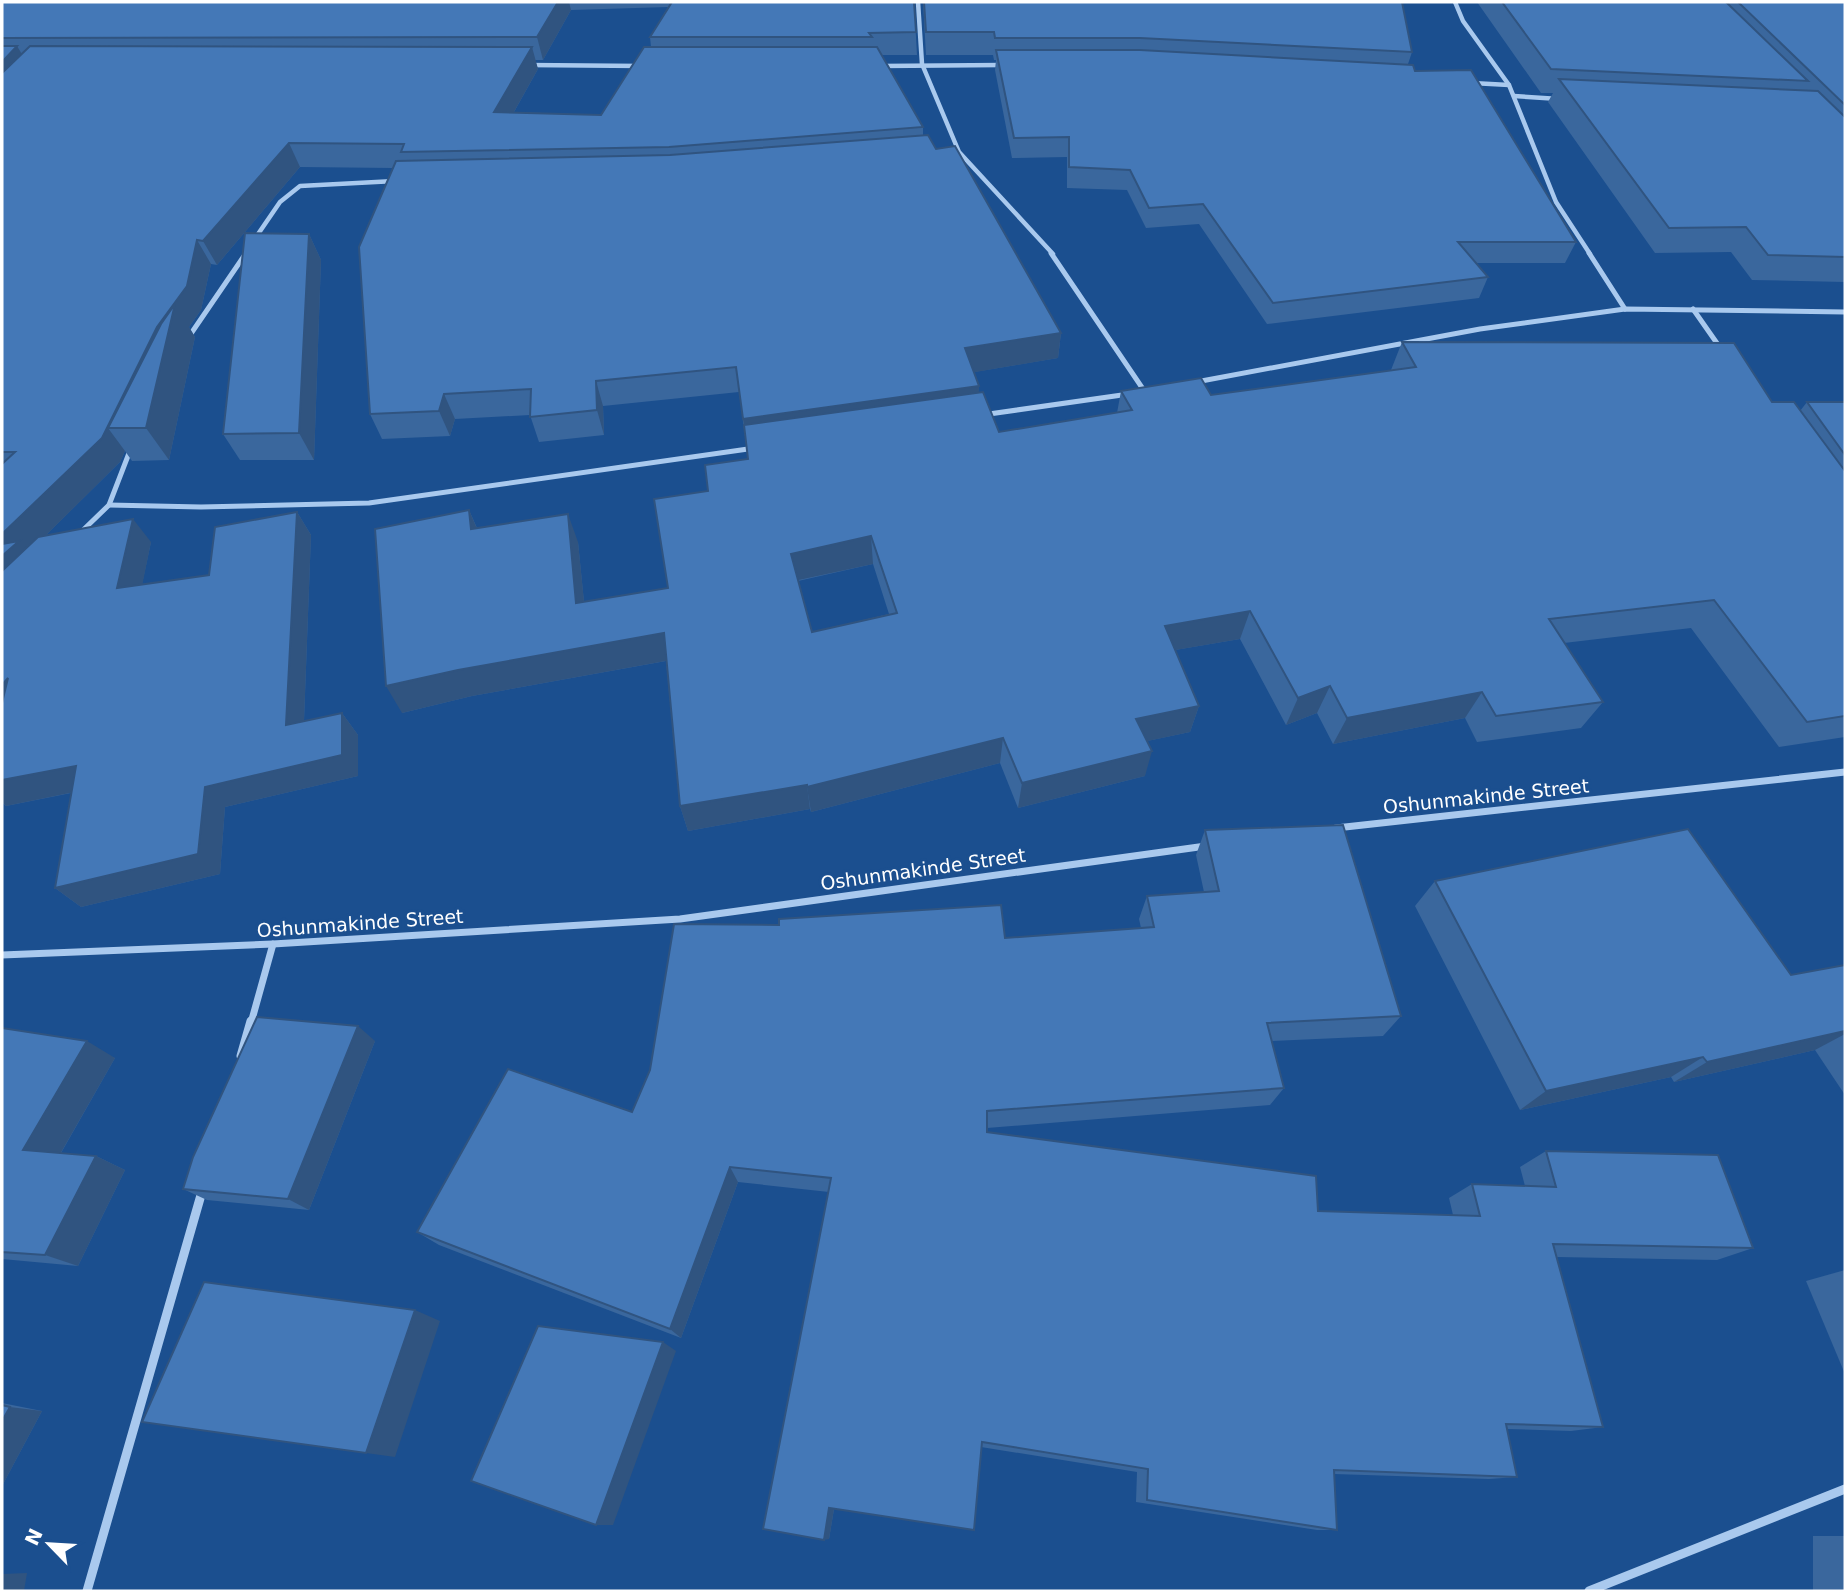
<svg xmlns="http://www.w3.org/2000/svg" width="1847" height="1593" viewBox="0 0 1847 1593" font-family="'DejaVu Sans',sans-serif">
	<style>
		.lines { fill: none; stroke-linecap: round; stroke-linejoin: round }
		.minor-far3 { stroke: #a9c9ee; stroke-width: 4.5 }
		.minor-far2 { stroke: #a9c9ee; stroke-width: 5 }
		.minor-far1 { stroke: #a9c9ee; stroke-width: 7 }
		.minor { stroke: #a9c9ee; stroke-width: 9 }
		.wall { fill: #3a679d; fill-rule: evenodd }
		.shaded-wall { fill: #305480 }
		.building { fill: #4478b7; stroke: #305480; stroke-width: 2; fill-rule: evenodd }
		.labels { text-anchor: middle; stroke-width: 6; stroke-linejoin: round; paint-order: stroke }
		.street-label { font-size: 19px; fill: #fff; stroke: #1b4f8f }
	</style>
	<rect width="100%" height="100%" fill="#1b4f8f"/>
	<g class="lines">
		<!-- minor-far3 -->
		<g class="minor-far3">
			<path d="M918,2L922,64L959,152L1053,254"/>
			<path d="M1455,2L1463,21L1509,85L1556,202L1590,254"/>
			<path d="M527,65L642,66"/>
			<path d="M881,66L1002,65"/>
			<path d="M1472,83L1509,85"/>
			<path d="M1514,96L1559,99"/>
			<path d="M254,240L280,202L300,186L395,181"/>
			<path d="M245,254L248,250"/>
		</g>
		<!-- minor-far2 -->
		<g class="minor-far2">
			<path d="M1051,253L1145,392"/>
			<path d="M1589,253L1625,309"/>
			<path d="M1693,309L1721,349"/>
			<path d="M188,338L246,253"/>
			<path d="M1196,382L1480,329L1625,309L1845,312"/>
			<path d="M982,415L1129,394"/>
			<path d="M109,505L201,507L369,503L755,448"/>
			<path d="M78,535L109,505L131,448"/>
		</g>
		<!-- minor-far1 -->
		<g class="minor-far1">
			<path d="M1336,828L1845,772"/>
			<path d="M2,955L273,944L680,919L1206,846"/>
			<path d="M251,1023L273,944"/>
		</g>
		<!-- minor -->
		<g class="minor">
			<path d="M241,1056L251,1021"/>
			<path d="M87,1591L203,1188"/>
			<path d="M1589,1591L1845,1489"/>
		</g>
	</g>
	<!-- wall -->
	<g class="wall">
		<path d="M2,2H914L917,55H882L923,127V135L936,149L1061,333L1058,358L974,372L979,386L978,393L999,432L1117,413L1121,391L1211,395L1391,370L1402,342L1772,402L1800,411L1807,402H1845V737L1779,747L1691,628L1564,643L1603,702L1581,728L1477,742L1465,718L1333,744L1317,713L1286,725L1240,639L1175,650L1199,706L1190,732L1147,741L1145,776L1018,808L1000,763L811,812L810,809L688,831L680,806L666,661L472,696L402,713L469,510L477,528L578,542L584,602L668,588L708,491L748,459L739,392L603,406L604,435L539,442L530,415L455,419L450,436L382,439L370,414L393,168L300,167L217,265L211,264L201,310L189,327L195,337L169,460L132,461L125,451L120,462L46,535L151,542L142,584L209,575L297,512L311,535L304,721L342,713L358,735V776L225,807L220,874L81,907L55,888L71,793L6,806L2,802ZM668,7L650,37L651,47L601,115L514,112L538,69L535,60H543L571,10ZM873,564L889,614L812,632L798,581Z"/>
		<path d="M923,2H1402L1412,52L1408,64L1576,242L1565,263H1476L1488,277L1479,298L1267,324L1199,224L1146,228L1127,190L1067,188V157L1012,158L995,70L996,60H994L993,55H926Z"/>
		<path d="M1477,2H1845V282L1752,280L1731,252L1655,253L1548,102L1553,93H1541Z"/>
		<path d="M309,234L321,260L314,460H240L223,434Z"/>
		<path d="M1205,830L1401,1016L1383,1036L1272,1041L1284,1088L1270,1105L987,1128V1132L1318,1211L1453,1215L1449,1198L1472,1184L1525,1186L1520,1167L1546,1151L1753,1248L1717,1260L1557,1257L1603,1427L1571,1431L1507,1429L1517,1477L1489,1479L1334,1474L1337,1530H1317L1136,1502L1137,1472L981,1447L834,1509L829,1539V1192L738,1182L681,1338L439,1245L417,1232L632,1112L1005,938L1141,928L1139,919L1147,896L1204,892L1196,855Z"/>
		<path d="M1435,881L1791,975L1845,965V1095L1815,1050L1674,1082L1671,1077L1520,1110L1415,906Z"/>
		<path d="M2,1028L115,1058L61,1153L96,1156L125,1170L78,1266L2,1259Z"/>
		<path d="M375,1041L309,1210L207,1200L183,1189Z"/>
		<path d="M1845,1270V1374L1806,1281Z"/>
		<path d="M2,1403L42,1411L2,1486Z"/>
		<rect x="1813" y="1536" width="32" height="55"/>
	</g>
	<!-- shaded-wall -->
	<g class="shaded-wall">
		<path d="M558,2H569L571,10L543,60L537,37Z"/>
		<path d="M17,46L31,69L2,99V62Z"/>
		<path d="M532,47L538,69L501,135L494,112Z"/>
		<path d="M289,143L300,167L217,265L203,241Z"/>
		<path d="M309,234L321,260L314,460L299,433Z"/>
		<path d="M197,240L211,264L201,310L189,327L195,337L169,460L146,428H108L125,451L120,462L29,552L2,601V534Z"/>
		<path d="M1061,333L1058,358L964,374L965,348Z"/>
		<path d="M596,381L603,406L604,435L597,410Z"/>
		<path d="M979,386L978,411L747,444L743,419Z"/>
		<path d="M444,394L455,419L450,436L439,411Z"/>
		<path d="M469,510L481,538L471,529Z"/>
		<path d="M297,512L311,535L303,747L286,725Z"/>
		<path d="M568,514L578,542L587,631L576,603Z"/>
		<path d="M133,519L151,542L137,611L117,588Z"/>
		<path d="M871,536L873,564L794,581L791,554Z"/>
		<path d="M1250,611L1240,639L1158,653L1165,626Z"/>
		<path d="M664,633L671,660L472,696L402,713L386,686L458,670Z"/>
		<path d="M8,678L2,735V685Z"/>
		<path d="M1330,686L1317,713L1286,725L1298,698Z"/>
		<path d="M1482,692L1465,718L1333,744L1347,718Z"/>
		<path d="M1199,706L1190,732L1129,745L1136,719Z"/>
		<path d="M342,713L358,735V776L225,807L220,874L81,907L55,888L205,787Z"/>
		<path d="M1003,738L1000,763L811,812L807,787Z"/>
		<path d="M1152,751L1145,776L1018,808L1022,783Z"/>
		<path d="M76,766L99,787L6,806L2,802V780Z"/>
		<path d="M807,785L810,809L688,831L680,806Z"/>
		<path d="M358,1026L375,1041L309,1210L288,1199Z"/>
		<path d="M1845,1031V1034L1815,1050L1674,1082L1707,1062Z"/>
		<path d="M87,1041L115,1058L55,1163L23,1150Z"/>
		<path d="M1703,1057L1671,1077L1520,1110L1546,1091Z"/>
		<path d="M96,1156L125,1170L78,1266L45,1255Z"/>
		<path d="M730,1167L738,1182L681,1338L670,1329Z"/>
		<path d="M415,1310L440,1321L395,1457L366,1453Z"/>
		<path d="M663,1342L676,1351L613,1525H596Z"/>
		<path d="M10,1407L42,1411L2,1486V1421Z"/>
		<path d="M829,1508L834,1509L829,1539L824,1540Z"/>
		<path d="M27,1573L24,1591H2V1574Z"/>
	</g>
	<!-- building -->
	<g class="building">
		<path d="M2,2H558L537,37L2,38Z"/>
		<path d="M672,2H914L916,32L869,33L872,37H650Z"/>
		<path d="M924,2H1402L1412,52L1140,38H995L994,32H926Z"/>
		<path d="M1502,2H1726L1808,81L1551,69Z"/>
		<path d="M1738,2H1845V105Z"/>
		<path d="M2,46H17L2,62Z"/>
		<path d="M30,46L532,47L494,112L601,115L644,47H877L923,127L669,147L401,152L404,144L289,143L203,241L197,240L187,286L157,327L102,438L2,534V464L15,452H2V73Z"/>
		<path d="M996,50H1140L1413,65L1415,71L1471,70L1576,242H1458L1488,277L1273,303L1203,204L1149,208L1130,170L1069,167V137L1014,138Z"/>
		<path d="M1559,79L1818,91L1845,117V257L1768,255L1746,227L1669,228Z"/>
		<path d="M928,135L936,149L955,146L1061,333L965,348L979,386L743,419L736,367L596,381L597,410L530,417L531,389L444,394L439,411L370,414L359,247L396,161L670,155Z"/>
		<path d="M245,233L309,234L299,433L223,434Z"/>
		<path d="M175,304L146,428H108L161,324Z"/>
		<path d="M1402,342L1734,343L1772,402H1794L1845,471V716L1807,722L1714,600L1549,619L1603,702L1496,716L1482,692L1347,718L1330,686L1298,698L1250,611L1165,626L1199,706L1136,719L1152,751L1022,783L1003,738L807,787V785L680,806L664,633L458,670L386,686L375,529L469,510L471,529L568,514L576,603L668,588L654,499L708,491L705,465L748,459L744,425L983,392L999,432L1132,410L1121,391L1201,378L1211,395L1416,367ZM871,536L897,613L812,632L791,554Z"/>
		<path d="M1807,402H1845V455Z"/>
		<path d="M297,512L286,725L342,713V755L205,787L198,854L55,888L76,766L2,780V703L8,678L2,685V571L38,537L133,519L117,588L209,575L215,527Z"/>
		<path d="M19,541L2,556V544Z"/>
		<path d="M1343,825L1401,1016L1267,1023L1284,1088L987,1111V1132L1316,1176L1318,1211L1480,1216L1472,1184L1556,1187L1546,1151L1718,1155L1753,1248L1553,1244L1603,1427L1506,1424L1517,1477L1334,1470L1337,1530L1147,1500L1148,1469L982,1442L974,1530L829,1508L824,1540L763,1529L831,1178L730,1167L670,1329L417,1232L508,1069L632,1112L650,1070L674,924L779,925V919L1001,905L1005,938L1154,927L1147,896L1219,891L1205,830Z"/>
		<path d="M1688,829L1791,975L1845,965V1031L1707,1062L1703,1057L1546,1091L1435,881Z"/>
		<path d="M257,1017L358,1026L288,1199L183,1189L193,1157Z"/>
		<path d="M2,1028L87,1041L23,1150L96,1156L45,1255L2,1252Z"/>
		<path d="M204,1282L415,1310L366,1453L142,1422Z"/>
		<path d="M538,1326L663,1342L596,1525L471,1481Z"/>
		<path d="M2,1405L10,1407L2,1421Z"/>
	</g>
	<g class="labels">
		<!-- street labels -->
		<g class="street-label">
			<text transform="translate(1486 796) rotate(-6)" y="7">Oshunmakinde Street</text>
			<text transform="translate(923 869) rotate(-8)" y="7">Oshunmakinde Street</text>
			<text transform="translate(360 923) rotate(-4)" y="7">Oshunmakinde Street</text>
		</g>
	</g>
	<!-- border -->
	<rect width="1847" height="1593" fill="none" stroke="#ffffff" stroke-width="7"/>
	<!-- north arrow -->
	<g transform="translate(49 1544) rotate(295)" stroke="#1b4f8f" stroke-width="5" paint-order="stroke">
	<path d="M0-5L12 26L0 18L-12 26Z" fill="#ffffff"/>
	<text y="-10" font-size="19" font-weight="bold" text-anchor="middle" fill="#ffffff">N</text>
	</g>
</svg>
